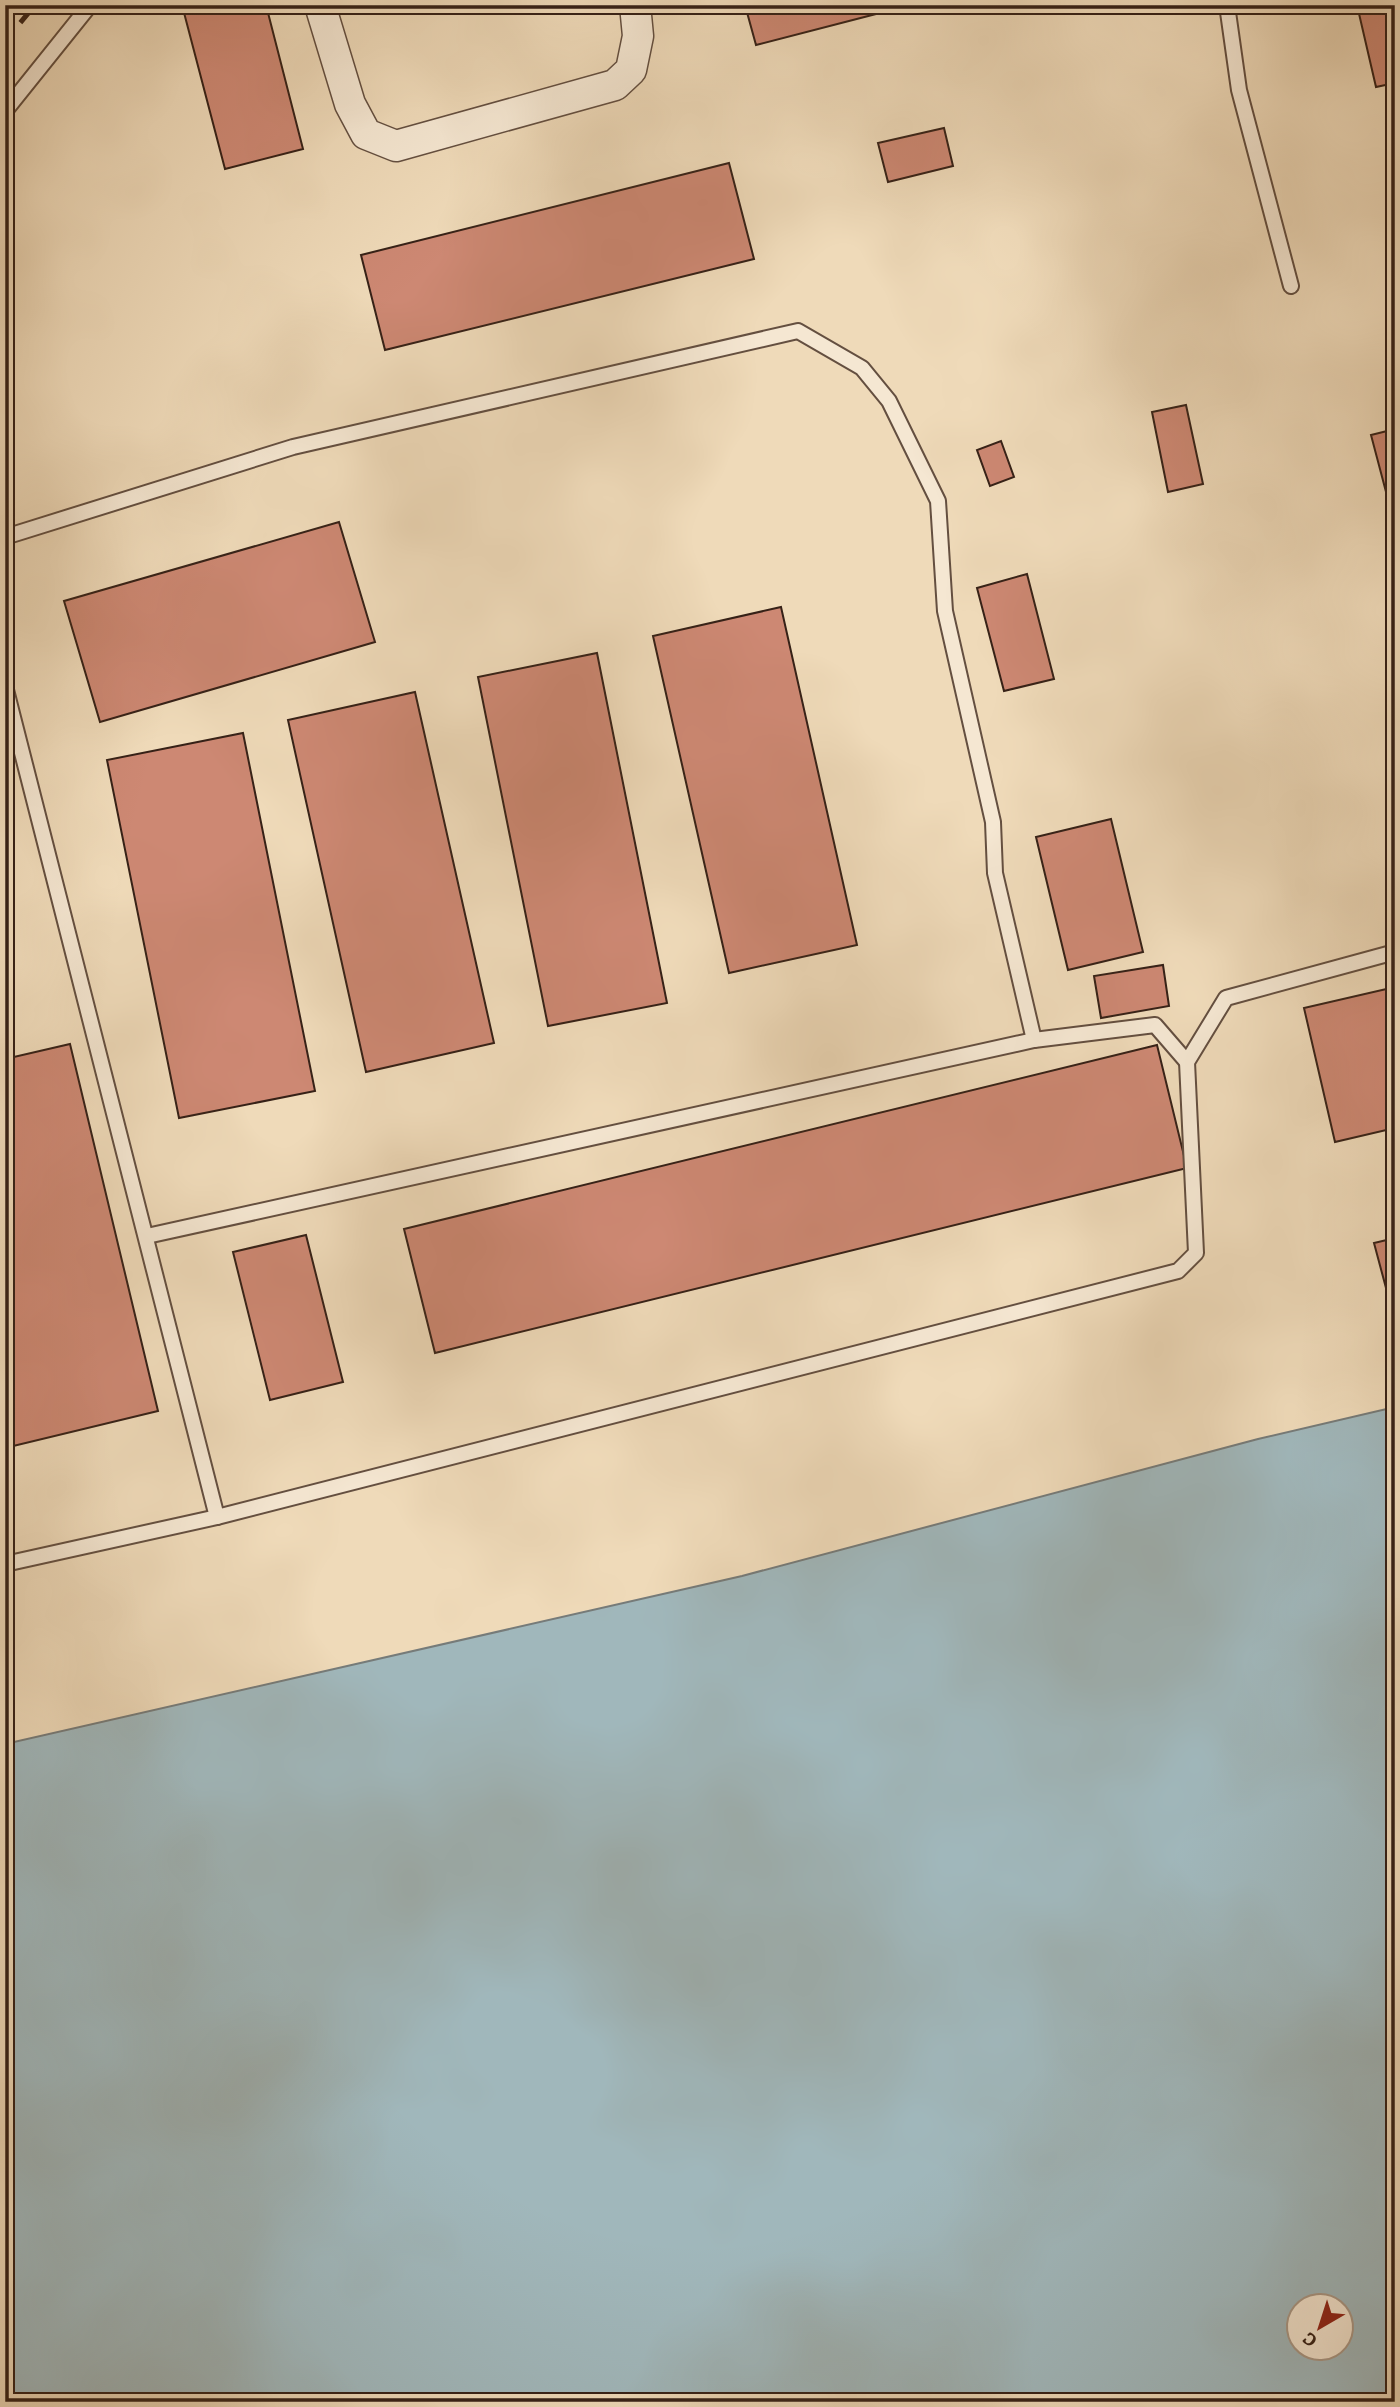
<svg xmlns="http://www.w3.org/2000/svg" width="1400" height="2407" viewBox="0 0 1400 2407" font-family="Alegreya,serif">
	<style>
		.water { fill: #a0b7bb; stroke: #767b79; stroke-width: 2; fill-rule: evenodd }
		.building { fill: #cd8873; stroke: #362117; stroke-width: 2 }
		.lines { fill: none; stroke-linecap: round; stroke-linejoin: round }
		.service-casing { stroke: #644f40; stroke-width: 18 }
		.minor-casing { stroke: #644f40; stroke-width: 33 }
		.service { stroke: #f5e7d2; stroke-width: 14 }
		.minor { stroke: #f5e7d2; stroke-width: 30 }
		.rail { stroke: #362117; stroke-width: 5; stroke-dasharray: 12 12; stroke-linecap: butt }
	</style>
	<rect width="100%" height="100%" fill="#efdab9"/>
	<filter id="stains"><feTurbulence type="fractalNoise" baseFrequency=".00286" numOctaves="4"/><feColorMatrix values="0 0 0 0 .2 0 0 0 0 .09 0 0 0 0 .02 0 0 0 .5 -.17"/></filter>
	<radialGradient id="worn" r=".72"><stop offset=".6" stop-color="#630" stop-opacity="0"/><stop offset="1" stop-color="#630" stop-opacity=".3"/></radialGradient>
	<!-- water -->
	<path class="water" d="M1395,1407V2402H5V1744L742,1576L1258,1439ZM1298,2306H1340V2348H1298Z"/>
	<!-- building -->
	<g class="building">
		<path d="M182,5H266L303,149L225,169Z"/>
		<path d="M745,5H873L876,14L756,45Z"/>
		<path d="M1357,5H1395V83L1376,87Z"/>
		<path d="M944,128L953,166L888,182L878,143Z"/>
		<path d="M729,163L754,259L385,350L361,255Z"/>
		<path d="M1186,405L1203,484L1168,492L1152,412Z"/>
		<path d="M1395,429V526L1371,435Z"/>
		<path d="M1001,441L1014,477L990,486L977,450Z"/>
		<path d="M339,522L375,642L100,722L64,601Z"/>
		<path d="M1027,574L1054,679L1004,691L977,588Z"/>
		<path d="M781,607L857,945L729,973L653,636Z"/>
		<path d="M597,653L667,1003L548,1026L478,677Z"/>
		<path d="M415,692L494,1043L366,1072L288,720Z"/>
		<path d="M243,733L315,1091L179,1118L107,760Z"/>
		<path d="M1111,819L1143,952L1068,970L1036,837Z"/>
		<path d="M1163,965L1169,1006L1101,1018L1094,976Z"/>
		<path d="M1395,987V1128L1335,1142L1304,1008Z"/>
		<path d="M70,1044L158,1411L5,1448V1059Z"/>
		<path d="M1157,1045L1187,1168L435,1353L404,1229Z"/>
		<path d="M306,1235L343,1382L270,1400L233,1252Z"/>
		<path d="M1395,1238V1285L1386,1288L1374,1243Z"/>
	</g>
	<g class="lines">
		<defs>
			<g id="service">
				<path d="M1227,5L1239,90L1291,286"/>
				<path d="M5,111L90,5"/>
				<path d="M5,537L293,447L798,331L862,368L889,401L938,501L945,611L993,822L995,873L1034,1040"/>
				<path d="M5,686L217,1517"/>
				<path d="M147,1236L1034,1040L1155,1025L1187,1062"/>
				<path d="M5,1564L217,1517L1178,1271L1196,1253L1187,1062L1226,998L1395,952"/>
			</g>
			<path id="minor" d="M320,5L350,104L366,134L396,146L615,85L631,70L638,36L635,5"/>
		</defs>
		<!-- service casing -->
		<use href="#service" class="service-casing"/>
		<!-- minor casing -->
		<use href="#minor" class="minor-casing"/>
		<!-- service -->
		<use href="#service" class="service"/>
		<!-- minor -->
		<use href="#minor" class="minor"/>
		<!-- rail -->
		<path class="rail" d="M5,41L35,5"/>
	</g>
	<!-- margin -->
	<rect width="1400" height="2407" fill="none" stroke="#efdab9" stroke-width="28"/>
	<rect x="7" y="7" width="1386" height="2393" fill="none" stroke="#362117" stroke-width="3.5"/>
	<rect x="14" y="14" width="1372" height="2379" fill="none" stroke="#362117" stroke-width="2"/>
	<!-- north arrow -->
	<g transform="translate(1320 2327) rotate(219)"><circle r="33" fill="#f5e7d2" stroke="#a99887" stroke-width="2"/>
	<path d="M0-5L12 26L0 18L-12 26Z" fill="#8f2418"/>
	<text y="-10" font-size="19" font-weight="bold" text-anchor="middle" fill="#362117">С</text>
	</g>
	<rect width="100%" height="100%" filter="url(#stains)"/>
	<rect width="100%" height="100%" fill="url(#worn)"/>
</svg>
